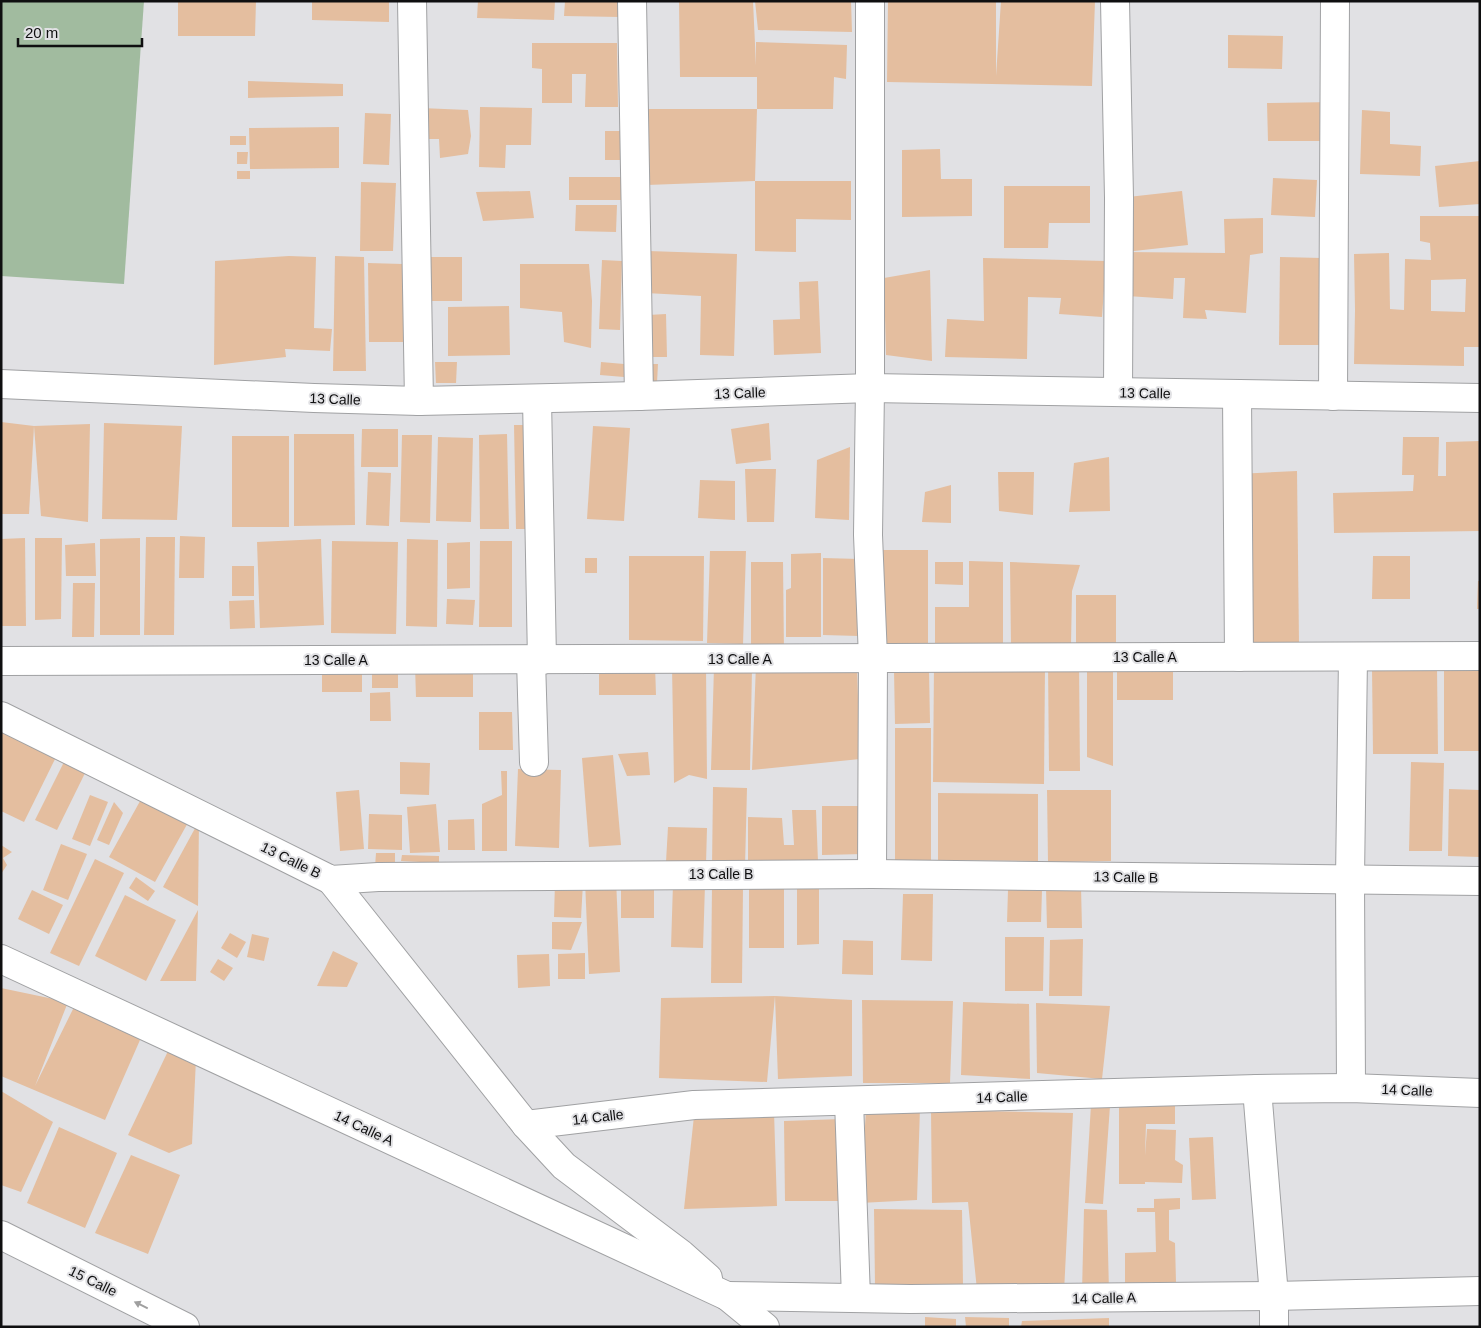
<svg xmlns="http://www.w3.org/2000/svg" width="1481" height="1328" viewBox="0 0 1481 1328" font-family="Helvetica,sans-serif">
	<style>
		.green { fill: #a1bb9f }
		.building { fill: #e4be9f; fill-rule: evenodd }
		.lines { fill: none; stroke-linecap: round; stroke-linejoin: round }
		.street-casing { stroke: #a0a1a3; stroke-width: 30 }
		.secondary-casing { stroke: #a0a1a3; stroke-width: 30 }
		.street { stroke: #fff; stroke-width: 28 }
		.secondary { stroke: #fff; stroke-width: 28 }
		.oneway { fill: #9f9f9f }
		.labels { text-anchor: middle; stroke-width: 4; stroke-linejoin: round; paint-order: stroke }
		.street-label { font-size: 14px; fill: #0f0f10; stroke: #e1e1e4 }
	</style>
	<rect width="100%" height="100%" fill="#e1e1e4"/>
	<!-- green -->
	<path class="green" d="M1,1H144L124,284L1,276Z"/>
	<!-- building -->
	<g class="building">
		<path d="M178,1H256L255,36H178Z"/>
		<path d="M312,1H389V22L312,20Z"/>
		<path d="M478,1H555L554,20L477,18Z"/>
		<path d="M565,1H620V17L564,16Z"/>
		<path d="M679,1H753L756,66V42L847,45L846,79L834,77L833,109H757V77H680Z"/>
		<path d="M755,1H851L852,32L758,30Z"/>
		<path d="M888,1H996V76L1001,1H1095L1092,86L887,82Z"/>
		<path d="M1228,35L1283,36L1282,69L1228,68Z"/>
		<path d="M532,43H617L618,107H585L586,74H572V103H542V69L532,68Z"/>
		<path d="M248,81L343,84V96L248,98Z"/>
		<path d="M1334,102V141H1268L1267,103Z"/>
		<path d="M480,107L532,108L531,145H506L505,168L479,167Z"/>
		<path d="M421,108L468,110L471,136L468,154L440,158L439,139H422Z"/>
		<path d="M646,109H757L755,181L647,185Z"/>
		<path d="M1362,110L1390,112V144L1421,146L1420,176L1360,174Z"/>
		<path d="M365,113L391,114L389,165L363,164Z"/>
		<path d="M339,127V168L250,169L249,128Z"/>
		<rect x="605" y="131" width="27" height="29"/>
		<rect x="230" y="136" width="16" height="9"/>
		<path d="M940,149L941,179H972V216L902,217V150Z"/>
		<path d="M237,152H248L247,164H237Z"/>
		<path d="M1480,161V204L1439,207L1435,166Z"/>
		<rect x="237" y="171" width="13" height="8"/>
		<rect x="569" y="177" width="62" height="23"/>
		<path d="M1273,178L1317,180L1315,217L1271,215Z"/>
		<path d="M755,181H851V220L796,219V252L755,251Z"/>
		<path d="M361,182L396,183L393,251H360Z"/>
		<path d="M1004,186H1090V223H1049L1048,248H1004Z"/>
		<path d="M530,191L534,218L483,221L476,192Z"/>
		<path d="M1182,191L1188,245L1125,252L1119,198Z"/>
		<path d="M576,205H617L616,232L575,231Z"/>
		<path d="M1420,216H1480V347H1464V366L1354,364L1355,310L1354,254L1389,253L1390,309L1404,310L1405,259L1431,260L1430,243L1420,241ZM1466,279L1465,312L1431,311V280Z"/>
		<path d="M1263,218V253L1250,255L1246,313L1205,310L1207,319L1183,318L1185,278H1174L1173,299L1127,296L1125,252L1225,253L1224,219Z"/>
		<path d="M648,251L737,254L734,356L700,355L701,296L646,293Z"/>
		<path d="M289,256L316,257L314,328L332,329L330,351L285,349L286,357L214,365L215,261Z"/>
		<path d="M335,256L364,257L366,371H333Z"/>
		<rect x="431" y="257" width="31" height="44"/>
		<path d="M1280,257L1322,258L1320,345H1279Z"/>
		<path d="M983,258L1106,261L1102,317L1059,314L1061,298L1028,297L1027,359L945,357L947,319L984,321Z"/>
		<path d="M602,260L622,261L620,330L599,329Z"/>
		<path d="M368,263L403,264L405,342H369Z"/>
		<path d="M520,264H589L592,301L591,348L564,342L562,312L520,308Z"/>
		<path d="M930,270L932,361L886,355L884,278Z"/>
		<path d="M818,281L821,353L774,355L773,320L800,319L799,282Z"/>
		<path d="M509,306L510,355L448,356V307Z"/>
		<path d="M666,314L667,357H649L648,315Z"/>
		<path d="M435,362H457L456,383H436Z"/>
		<path d="M601,362L624,364V377L600,375Z"/>
		<path d="M642,364H658L657,383L642,384Z"/>
		<path d="M1,422L34,426L29,514H1Z"/>
		<path d="M104,423L182,426L177,520L102,519Z"/>
		<path d="M769,423L771,460L736,464L731,429Z"/>
		<path d="M90,424L88,522L41,516L34,426Z"/>
		<path d="M514,425H534L536,529H516Z"/>
		<path d="M593,426L630,428L624,521L587,519Z"/>
		<path d="M362,429H398V467H361Z"/>
		<path d="M294,434H354L355,525L294,526Z"/>
		<path d="M507,434L509,529H480L479,435Z"/>
		<path d="M402,435H432L430,523L400,522Z"/>
		<rect x="232" y="436" width="57" height="91"/>
		<path d="M438,437L473,438L471,522L436,521Z"/>
		<path d="M1403,437H1439L1438,476H1446V442L1480,441V531L1334,533L1333,493L1413,491L1414,475H1402Z"/>
		<path d="M850,447L849,520L815,518L817,460Z"/>
		<path d="M1109,457L1110,511L1069,512L1074,463Z"/>
		<path d="M745,469H776L774,522H747Z"/>
		<path d="M1297,471L1299,643L1238,642L1237,474Z"/>
		<path d="M368,472L391,473L389,526L366,525Z"/>
		<path d="M998,472H1034L1033,515L999,511Z"/>
		<path d="M700,480L735,481V520L698,518Z"/>
		<path d="M951,485V523L922,522L925,492Z"/>
		<path d="M180,536L205,537L204,578H179Z"/>
		<path d="M146,537H175L174,635H144Z"/>
		<path d="M25,538L26,626H1V539Z"/>
		<path d="M35,538H62L61,619L35,620Z"/>
		<path d="M140,538V635H100V539Z"/>
		<path d="M321,539L324,625L260,628L257,542Z"/>
		<path d="M407,539L438,540L437,627L406,626Z"/>
		<path d="M332,541L398,542L396,634L331,633Z"/>
		<path d="M480,541H512V627H479Z"/>
		<path d="M470,542V588L447,589V543Z"/>
		<path d="M95,543L96,576H66L65,545Z"/>
		<rect x="883" y="550" width="45" height="93"/>
		<path d="M710,551H746L743,644L707,643Z"/>
		<path d="M821,553V637H786V590L791,588V554Z"/>
		<path d="M629,556H704L703,641L629,640Z"/>
		<path d="M1373,556H1410V599H1372Z"/>
		<rect x="585" y="558" width="12" height="15"/>
		<path d="M823,558L860,559L859,636L823,635Z"/>
		<path d="M969,561L1003,562V645H935V607H969Z"/>
		<path d="M751,562H783L784,654H751Z"/>
		<path d="M935,562H963V585L935,584Z"/>
		<path d="M1010,562L1080,565L1072,591L1071,645L1011,647Z"/>
		<rect x="232" y="566" width="22" height="30"/>
		<path d="M1478,581H1480V609H1477Z"/>
		<path d="M73,583H95L94,637H72Z"/>
		<rect x="1076" y="595" width="40" height="50"/>
		<path d="M447,599L475,600L473,625L446,624Z"/>
		<path d="M254,600L255,628L230,629L229,601Z"/>
		<path d="M1048,661H1079L1080,771H1049Z"/>
		<rect x="322" y="663" width="40" height="29"/>
		<rect x="372" y="663" width="26" height="25"/>
		<path d="M756,664L857,667L860,759L752,770Z"/>
		<path d="M599,665H655L656,695H599Z"/>
		<path d="M934,665L1045,667L1044,784L933,782Z"/>
		<path d="M1087,665H1113V766L1087,757Z"/>
		<path d="M415,666H473V697H416Z"/>
		<path d="M672,666H706L707,779L689,775L674,783Z"/>
		<path d="M714,667L752,669L750,770H711Z"/>
		<rect x="1117" y="667" width="56" height="33"/>
		<path d="M1437,667L1438,754H1373L1372,668Z"/>
		<rect x="1444" y="668" width="36" height="83"/>
		<path d="M929,669L930,723L895,724L894,670Z"/>
		<path d="M390,692L391,721H370V693Z"/>
		<path d="M479,712H512L513,750H479Z"/>
		<path d="M1,725L58,753L24,822L1,811Z"/>
		<rect x="895" y="728" width="36" height="136"/>
		<path d="M648,752L650,775L627,776L618,754Z"/>
		<path d="M613,755L621,845L589,847L582,758Z"/>
		<path d="M67,756L88,767L57,830L35,820Z"/>
		<path d="M400,762L430,763L429,795L400,794Z"/>
		<path d="M1411,762L1444,763L1442,851H1409Z"/>
		<path d="M518,769L561,770L559,848L515,846Z"/>
		<path d="M501,771H507V851H482V804L502,795Z"/>
		<path d="M713,787L747,788L745,867H712Z"/>
		<path d="M1449,789L1480,790V857L1448,856Z"/>
		<path d="M359,790L364,849L340,851L336,792Z"/>
		<path d="M1047,790H1111V861L1048,862Z"/>
		<path d="M938,793L1038,794V861L938,860Z"/>
		<path d="M144,794L190,819L155,882L109,857Z"/>
		<path d="M90,795L108,802L90,846L72,839Z"/>
		<path d="M114,802L123,813L109,845L97,840Z"/>
		<path d="M436,804L440,852L410,853L407,807Z"/>
		<path d="M822,806H864V854L822,855Z"/>
		<path d="M792,810H816L818,862L748,865V817L782,818L784,845H794Z"/>
		<path d="M369,814L402,815V850L368,849Z"/>
		<path d="M474,819L475,850H448V820Z"/>
		<path d="M199,821L198,906L163,887Z"/>
		<path d="M668,827L707,828L706,864L666,862Z"/>
		<path d="M61,844L87,854L68,900L43,890Z"/>
		<path d="M1,845L12,852L3,858L7,865L1,874Z"/>
		<path d="M376,853H395V867H375Z"/>
		<path d="M402,855L439,856V863L401,861Z"/>
		<path d="M95,859L124,873L79,966L50,953Z"/>
		<path d="M136,877L155,891L148,901L129,888Z"/>
		<path d="M616,879L620,972L589,974L585,881Z"/>
		<rect x="621" y="881" width="33" height="37"/>
		<path d="M555,882L583,883L581,918L554,917Z"/>
		<path d="M673,884H705L703,948L671,947Z"/>
		<rect x="749" y="885" width="35" height="63"/>
		<path d="M797,885H819V944L797,945Z"/>
		<path d="M712,886L743,887L742,983H711Z"/>
		<path d="M1081,887L1082,928H1047L1046,888Z"/>
		<path d="M32,890L63,905L49,934L18,919Z"/>
		<path d="M1008,890H1042L1041,922H1007Z"/>
		<path d="M903,894H933L932,961L901,960Z"/>
		<path d="M125,895L176,920L146,981L95,956Z"/>
		<path d="M198,910L196,981H160Z"/>
		<path d="M552,922H582L571,950L552,949Z"/>
		<path d="M230,933L246,942L237,958L221,948Z"/>
		<path d="M252,934L269,938L264,961L247,957Z"/>
		<path d="M1005,937H1044L1043,991H1005Z"/>
		<path d="M1083,939L1082,996H1049L1050,940Z"/>
		<path d="M843,940L873,941V975L842,974Z"/>
		<path d="M333,951L358,963L347,987L317,986Z"/>
		<path d="M585,953V979H558V954Z"/>
		<path d="M549,954L550,986L518,988L517,955Z"/>
		<path d="M218,959L233,968L224,981L210,972Z"/>
		<path d="M1,988L68,1002L35,1086L76,1003L140,1040L105,1120L1,1076Z"/>
		<path d="M775,996L767,1082L659,1078L661,998Z"/>
		<path d="M775,996L852,1000V1076L778,1079Z"/>
		<path d="M862,1000L953,1001L950,1083H863Z"/>
		<path d="M963,1002L1029,1004L1030,1079L961,1075Z"/>
		<path d="M1036,1003L1110,1006L1102,1079L1037,1073Z"/>
		<path d="M169,1049L196,1059L192,1144L169,1153L128,1135Z"/>
		<path d="M1,1091L53,1122L21,1192L1,1185Z"/>
		<path d="M1119,1099L1175,1100V1124H1146L1145,1156L1147,1129L1176,1130L1175,1160L1183,1165L1182,1183L1145,1182V1184H1119Z"/>
		<path d="M1091,1105L1110,1106L1103,1204L1085,1203Z"/>
		<path d="M920,1108L917,1200L860,1203L866,1110Z"/>
		<path d="M931,1110L1073,1113L1064,1292L977,1290L968,1202L932,1203Z"/>
		<path d="M774,1112L777,1206L684,1209L694,1116Z"/>
		<path d="M842,1119L844,1201H785L784,1121Z"/>
		<path d="M59,1127L117,1153L85,1228L27,1203Z"/>
		<path d="M1213,1137L1216,1199L1192,1200L1189,1138Z"/>
		<path d="M131,1155L180,1175L148,1254L95,1233Z"/>
		<path d="M1180,1198V1209L1169,1210V1240L1175,1243L1176,1282L1125,1283V1253L1156,1252L1155,1212H1137V1208H1154V1199Z"/>
		<path d="M874,1209L962,1210L963,1285H875Z"/>
		<path d="M1084,1209L1107,1210L1109,1292H1082Z"/>
		<path d="M925,1317L956,1319V1327H925Z"/>
		<path d="M965,1317L1009,1318V1327H966Z"/>
		<path d="M1109,1318V1327H1021L1022,1321Z"/>
	</g>
	<g class="lines">
		<defs>
			<g id="street">
				<path d="M412,1L419,401"/>
				<path d="M632,1L639,396"/>
				<path d="M870,1V388L868,535L873,658L872,874"/>
				<path d="M1115,1L1119,198L1118,392"/>
				<path d="M1237,395L1239,657"/>
				<path d="M1333,396L1335,1"/>
				<path d="M537,399L542,660"/>
				<path d="M531,660L534,762"/>
				<path d="M1,661L1480,656"/>
				<path d="M1,716L331,880L378,877L872,874L1480,881"/>
				<path d="M331,880L526,1125L564,1166L681,1254L708,1278"/>
				<path d="M1,959L727,1296L765,1327"/>
				<path d="M1351,1088L1350,879L1353,657"/>
				<path d="M1257,1089L1274,1296V1327"/>
				<path d="M849,1101L856,1298"/>
				<path d="M727,1296L910,1299L1274,1296L1480,1291"/>
			</g>
			<g id="secondary">
				<path d="M1,384L314,398L419,401L639,396L870,388L1480,398"/>
				<path d="M526,1125L694,1105L1257,1089L1351,1088L1480,1093"/>
				<path d="M1,1235L185,1327"/>
			</g>
		</defs>
		<!-- street casing -->
		<use href="#street" class="street-casing"/>
		<!-- secondary casing -->
		<use href="#secondary" class="secondary-casing"/>
		<!-- street -->
		<use href="#street" class="street"/>
		<!-- secondary -->
		<use href="#secondary" class="secondary"/>
	</g>
	<!-- one-way arrows -->
	<defs><path id="oneway-solid" d="M-6-.8H1V-3.2L6.5 0L1 3.2V.8H-6Z" transform="scale(1.25)"/></defs>
	<use class="oneway" href="#oneway-solid" transform="translate(141 1305) rotate(-154)"/>
	<g class="labels">
		<!-- street labels -->
		<g class="street-label">
			<text transform="translate(740 393) rotate(-2)" y="5">13 Calle</text>
			<text transform="translate(1145 393) rotate(1)" y="5">13 Calle</text>
			<text transform="translate(335 399) rotate(2)" y="5">13 Calle</text>
			<text x="1145" y="662">13 Calle A</text>
			<text x="740" y="664">13 Calle A</text>
			<text x="336" y="665">13 Calle A</text>
			<text transform="translate(291 860) rotate(26)" y="5">13 Calle B</text>
			<text x="721" y="879">13 Calle B</text>
			<text transform="translate(1126 877) rotate(1)" y="5">13 Calle B</text>
			<text transform="translate(1407 1090) rotate(2)" y="5">14 Calle</text>
			<text transform="translate(1002 1097) rotate(-2)" y="5">14 Calle</text>
			<text transform="translate(598 1117) rotate(-7)" y="5">14 Calle</text>
			<text transform="translate(364 1128) rotate(25)" y="5">14 Calle A</text>
			<text transform="translate(93 1281) rotate(26)" y="5">15 Calle</text>
			<text transform="translate(1104 1298) rotate(-1)" y="5">14 Calle A</text>
		</g>
	</g>
	<!-- border -->
	<rect width="1481" height="1328" fill="none" stroke="#0f0f10" stroke-width="5"/>
	<!-- scale -->
	<path d="M18 38v8h124v-8" fill="none" stroke="#0f0f10" stroke-width="2.5"/>
	<text x="25" y="38" font-size="15" fill="#0f0f10" stroke="#e1e1e4" stroke-width="4" paint-order="stroke">20 m</text>
</svg>
